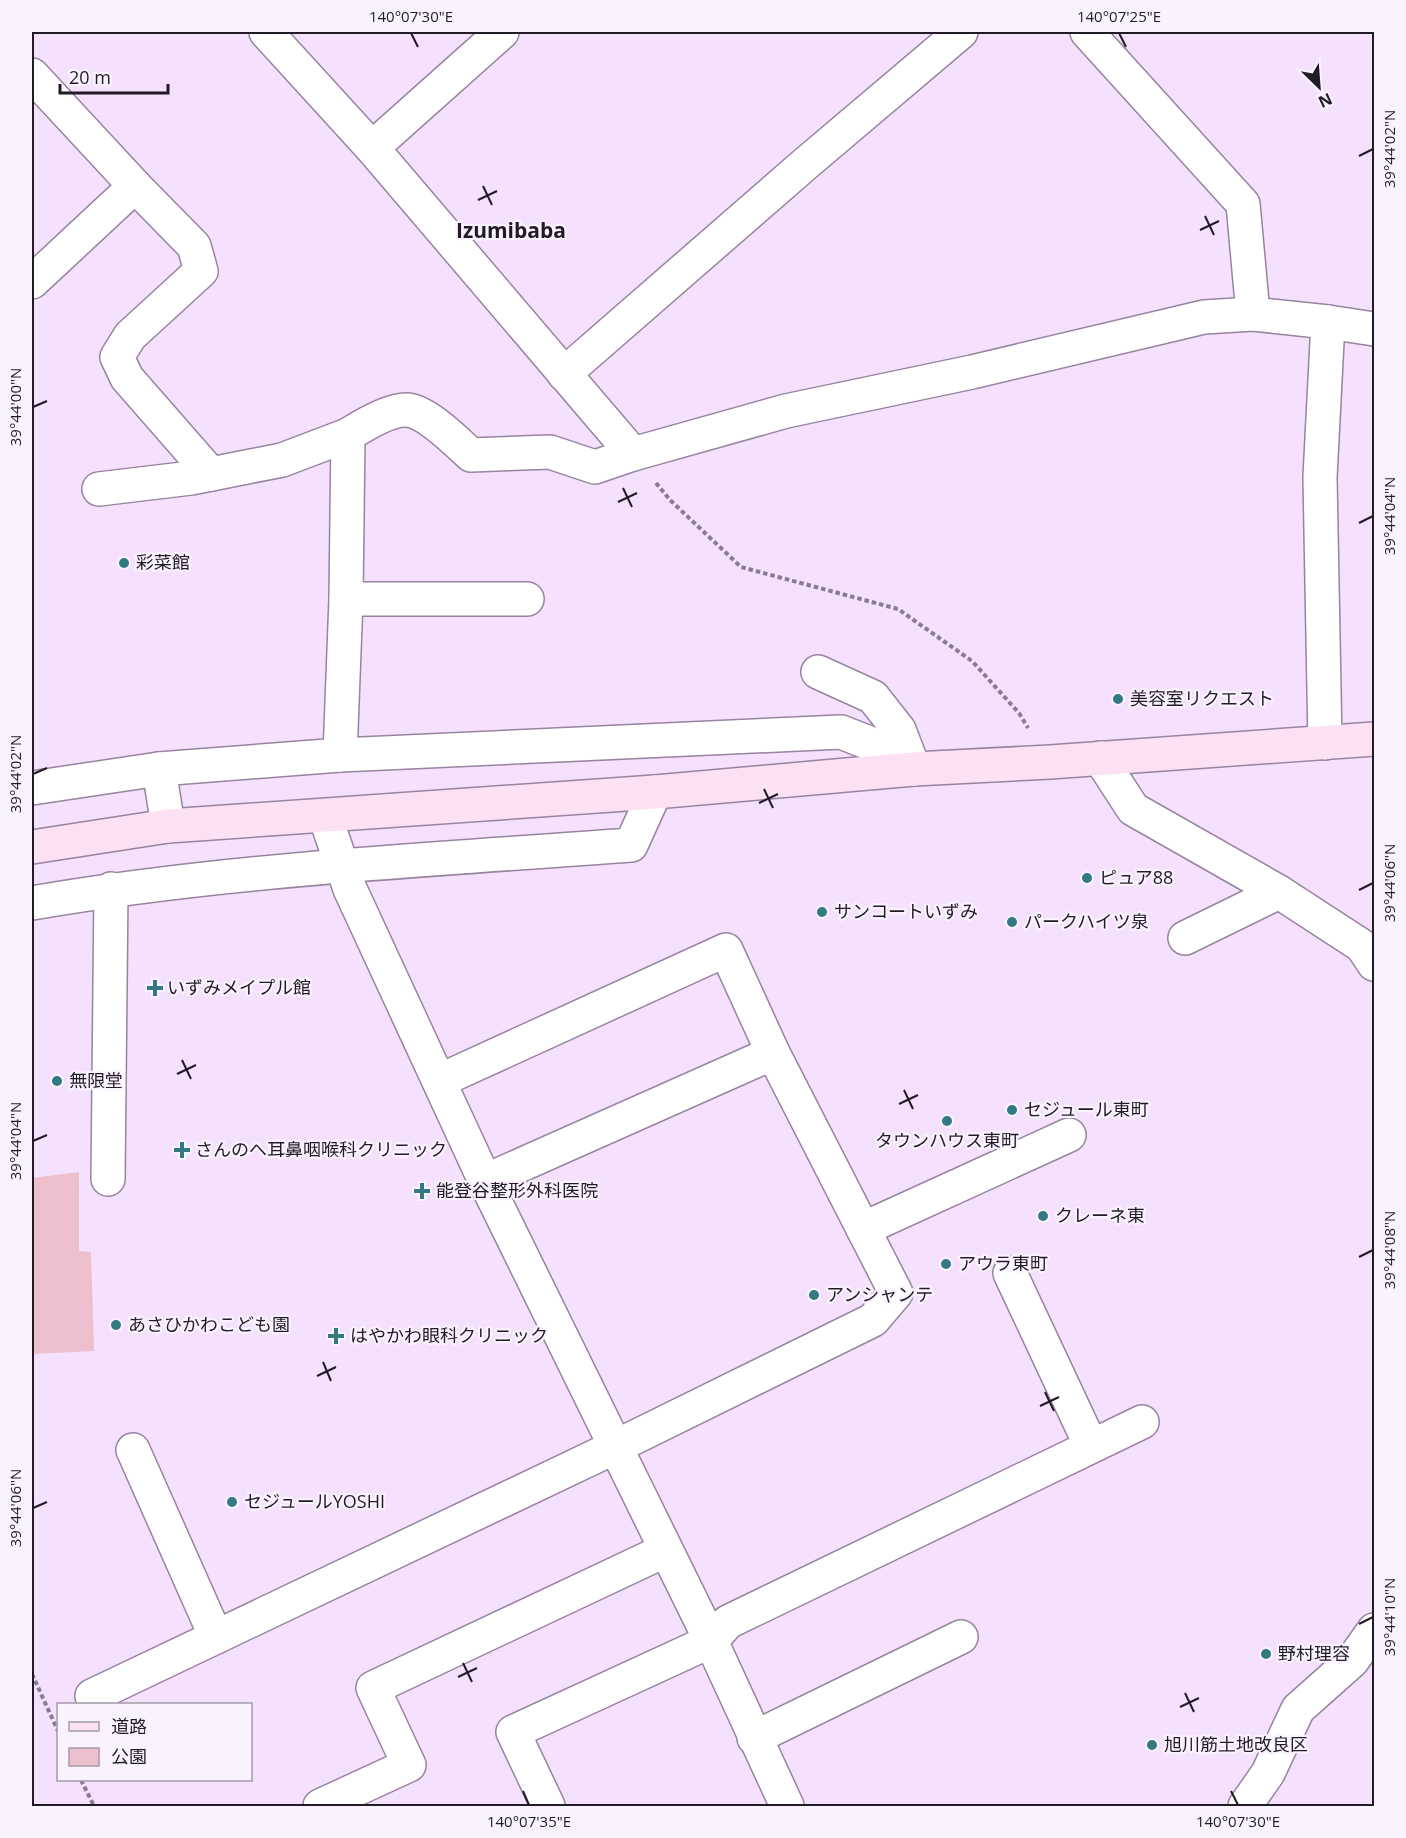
<svg xmlns="http://www.w3.org/2000/svg" width="1406" height="1838" viewBox="0 0 1406 1838" font-family="'Open Sans','Noto Sans JP',sans-serif">
	<style>
		.green { fill: #eebfcd }
		.lines { fill: none; stroke-linecap: round; stroke-linejoin: round }
		.street-casing { stroke: #97849f; stroke-width: 36 }
		.secondary-casing { stroke: #97849f; stroke-width: 36 }
		.path { stroke: #8a7c90; stroke-width: 4; stroke-dasharray: 4.5 3; stroke-linecap: butt }
		.street { stroke: #fff; stroke-width: 33 }
		.secondary { stroke: #fce1f5; stroke-width: 33 }
		.ticks { fill: none; stroke: #221b26; stroke-width: 2 }
		.poi-dot { fill: #327983; stroke: #fbf2ff; stroke-width: 2 }
		.labels { text-anchor: middle; stroke-width: 4.5; stroke-linejoin: round; paint-order: stroke }
		.poi-label { font-size: 18px; fill: #221b26; stroke: #fbf2ff; text-anchor: start }
		.quarter-label { font-size: 21px; font-weight: bold; fill: #221b26; stroke: #fbf2ff }
		.neatline { fill: none; stroke: #221b26; stroke-width: 2 }
		.ticks-label { font-size: 15px; text-anchor: middle; fill: #221b26 }
	</style>
	<rect width="100%" height="100%" fill="#f5e0fe"/>
	<!-- green -->
	<path class="green" d="M79,1172V1251L91,1252L94,1351L32,1354V1178Z"/>
	<g class="lines">
		<defs>
			<g id="street">
				<path d="M266,32L372,148L633,454L786,411L972,372L1204,317L1253,314L1328,322L1320,477L1325,743"/>
				<path d="M1087,32L1243,204L1253,314"/>
				<path d="M32,75L135,186L32,282"/>
				<path d="M372,148L502,32"/>
				<path d="M135,186L194,246L201,271L130,336L117,357L127,378L211,474"/>
				<path d="M1328,322L1374,329"/>
				<path d="M564,374L804,165L961,32"/>
				<path d="M99,489L191,478L282,460L348,435"/>
				<path d="M346,599H527"/>
				<path d="M818,672L873,697L899,730L914,769"/>
				<path d="M340,755L346,599L348,435C362,426 390,409 407,410C426,411 457,442 471,455L550,452L595,467L633,454"/>
				<path d="M1100,758L1133,809L1279,892L1362,946L1374,964"/>
				<path d="M159,769L340,755L841,732L877,746L914,769"/>
				<path d="M32,788L159,769L168,826"/>
				<path d="M325,816L350,889L485,1181L711,1641L787,1806"/>
				<path d="M32,903C229,869 431,860 631,845L655,792"/>
				<path d="M1185,938L1279,892"/>
				<path d="M108,1179L111,889"/>
				<path d="M485,1181L773,1053"/>
				<path d="M863,1229L1069,1135"/>
				<path d="M1010,1273L1091,1446"/>
				<path d="M133,1450L216,1637"/>
				<path d="M92,1696L615,1447L873,1320L896,1293L773,1053L726,950L439,1081"/>
				<path d="M754,1738L961,1637"/>
				<path d="M320,1806L409,1765L373,1688L666,1550"/>
				<path d="M548,1806L513,1732L711,1641L728,1622L1142,1422"/>
				<path d="M1245,1806L1268,1773L1298,1709L1352,1661L1374,1630"/>
			</g>
			<path id="secondary" d="M32,847L168,826L655,792L914,769L1050,762L1374,739"/>
		</defs>
		<!-- street casing -->
		<use href="#street" class="street-casing"/>
		<!-- secondary casing -->
		<use href="#secondary" class="secondary-casing"/>
		<!-- path -->
		<g class="path">
			<path d="M656,483L670,500L741,567L898,609L972,661L1019,713L1028,728"/>
			<path d="M32,1674L58,1731"/>
			<path d="M81,1780L94,1806"/>
		</g>
		<!-- street -->
		<use href="#street" class="street"/>
		<!-- secondary -->
		<use href="#secondary" class="secondary"/>
	</g>
	<!-- ticks -->
	<path class="ticks" d="M411,33L418,47M1119,33L1126,47M1359,156L1373,149M483,186L492,205M478,200L497,191M1205,216L1214,235M1200,230L1219,221M33,407L47,401M623,488L632,507M618,502L637,493M1359,523L1373,516M33,774L47,768M764,789L773,808M759,803L778,794M1359,890L1373,883M182,1060L191,1079M177,1074L196,1065M904,1090L913,1109M899,1104L918,1095M33,1141L47,1135M1359,1257L1373,1250M323,1362L331,1381M317,1376L336,1367M1045,1392L1054,1411M1040,1406L1059,1397M33,1508L47,1502M1359,1624L1373,1617M463,1663L472,1682M458,1677L477,1668M1185,1693L1194,1712M1180,1707L1199,1698M523,1791L529,1805M1231,1791L1238,1805"/>
	<!-- markers -->
	<g class="poi-dot">
		<circle cx="124" cy="563" r="6"/>
		<circle cx="1118" cy="699" r="6"/>
		<circle cx="1087" cy="878" r="6"/>
		<circle cx="822" cy="912" r="6"/>
		<circle cx="1012" cy="922" r="6"/>
		<path d="M152 979h6v6h6v6h-6v6h-6v-6h-6v-6h6z"/>
		<circle cx="57" cy="1081" r="6"/>
		<circle cx="1012" cy="1110" r="6"/>
		<circle cx="947" cy="1121" r="6"/>
		<path d="M179 1141h6v6h6v6h-6v6h-6v-6h-6v-6h6z"/>
		<path d="M419 1182h6v6h6v6h-6v6h-6v-6h-6v-6h6z"/>
		<circle cx="1043" cy="1216" r="6"/>
		<circle cx="946" cy="1264" r="6"/>
		<circle cx="814" cy="1295" r="6"/>
		<circle cx="116" cy="1325" r="6"/>
		<path d="M333 1327h6v6h6v6h-6v6h-6v-6h-6v-6h6z"/>
		<circle cx="232" cy="1502" r="6"/>
		<circle cx="1266" cy="1654" r="6"/>
		<circle cx="1152" cy="1745" r="6"/>
	</g>
	<g class="labels">
		<!-- poi labels -->
		<g class="poi-label">
			<text x="136" y="569">彩菜館</text>
			<text x="1130" y="705">美容室リクエスト</text>
			<text x="1099" y="884">ピュア88</text>
			<text x="834" y="918">サンコートいずみ</text>
			<text x="1024" y="928">パークハイツ泉</text>
			<text x="167" y="994">いずみメイプル館</text>
			<text x="69" y="1087">無限堂</text>
			<text x="1024" y="1116">セジュール東町</text>
			<text x="947" y="1147" text-anchor="middle">タウンハウス東町</text>
			<text x="195" y="1156">さんのへ耳鼻咽喉科クリニック</text>
			<text x="436" y="1197">能登谷整形外科医院</text>
			<text x="1055" y="1222">クレーネ東</text>
			<text x="958" y="1270">アウラ東町</text>
			<text x="826" y="1301">アンシャンテ</text>
			<text x="128" y="1331">あさひかわこども園</text>
			<text x="350" y="1342">はやかわ眼科クリニック</text>
			<text x="244" y="1508">セジュールYOSHI</text>
			<text x="1278" y="1660">野村理容</text>
			<text x="1164" y="1751">旭川筋土地改良区</text>
		</g>
		<!-- quarter labels -->
		<g class="quarter-label">
			<text x="511" y="238">Izumibaba</text>
		</g>
	</g>
	<!-- border -->
	<rect width="1406" height="1838" fill="none" stroke="#fbf2ff" stroke-width="66"/>
	<!-- legend -->
	<rect x="57" y="1703" width="195" height="78" fill="#fbf2ff" stroke="#a49ca8" stroke-width="1.5"/>
	<rect x="69" y="1722" width="30" height="9" fill="#fce1f5" stroke="#a49ca8" stroke-width="1.5"/>
	<text x="111" y="1733" font-size="18" fill="#221b26">道路</text>
	<rect x="69" y="1748" width="30" height="18" fill="#eebfcd" stroke="#a49ca8" stroke-width="1.5"/>
	<text x="111" y="1763" font-size="18" fill="#221b26">公園</text>
	<!-- north arrow -->
	<g transform="translate(1319 87) rotate(155)" stroke="#fbf2ff" stroke-width="4.5" paint-order="stroke">
	<path d="M0-4.5L10 22L0 15L-10 22Z" fill="#221b26"/>
	<text y="-9" font-size="16" font-weight="bold" text-anchor="middle" fill="#221b26">N</text>
	</g>
	<!-- scale -->
	<path d="M60 84v9h108v-9" fill="none" stroke="#221b26" stroke-width="3"/>
	<text x="69" y="84" font-size="18" fill="#221b26" stroke="#fbf2ff" stroke-width="4.5" paint-order="stroke">20 m</text>
	<rect x="33" y="33" width="1340" height="1772" class="neatline"/>
	<g class="ticks-label">
		<text x="411" y="22">140°07'30"E</text>
		<text x="1119" y="22">140°07'25"E</text>
		<text transform="translate(1390 149) rotate(-90)" y="5">39°44'02"N</text>
		<text transform="translate(16 407) rotate(-90)" y="5">39°44'00"N</text>
		<text transform="translate(1390 516) rotate(-90)" y="5">39°44'04"N</text>
		<text transform="translate(16 774) rotate(-90)" y="5">39°44'02"N</text>
		<text transform="translate(1390 883) rotate(-90)" y="5">39°44'06"N</text>
		<text transform="translate(16 1141) rotate(-90)" y="5">39°44'04"N</text>
		<text transform="translate(1390 1250) rotate(-90)" y="5">39°44'08"N</text>
		<text transform="translate(16 1508) rotate(-90)" y="5">39°44'06"N</text>
		<text transform="translate(1390 1617) rotate(-90)" y="5">39°44'10"N</text>
		<text x="529" y="1827">140°07'35"E</text>
		<text x="1238" y="1827">140°07'30"E</text>
	</g>
</svg>
